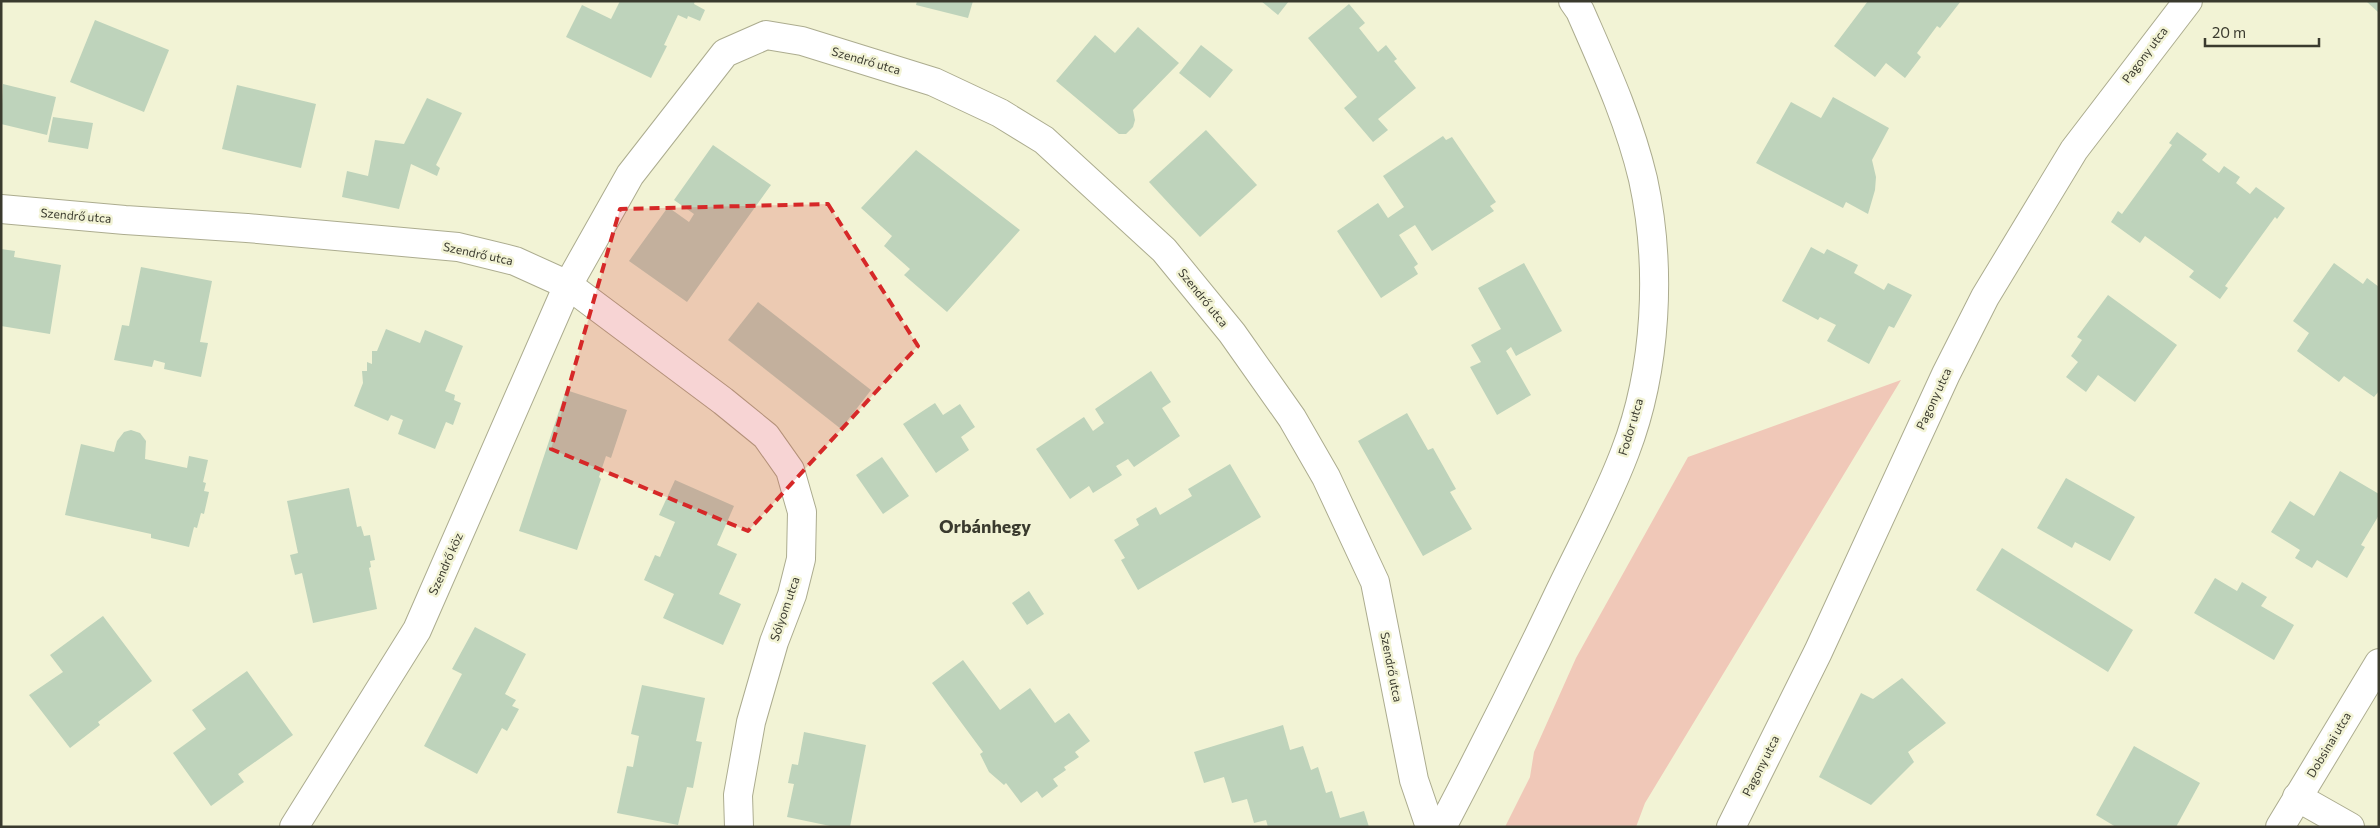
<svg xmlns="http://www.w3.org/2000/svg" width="2380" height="828" viewBox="0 0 2380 828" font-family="Commissioner,sans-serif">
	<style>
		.green { fill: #f0c8b8 }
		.building { fill: #bed3bb }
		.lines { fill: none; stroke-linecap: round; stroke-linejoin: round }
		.minor-casing { stroke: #acac8f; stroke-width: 30 }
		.tertiary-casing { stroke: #acac8f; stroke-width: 30 }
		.minor { stroke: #fff; stroke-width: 28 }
		.tertiary { stroke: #fff; stroke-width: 28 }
		.marked { fill: #d62828; fill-opacity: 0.2; stroke: #d62828; stroke-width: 4; stroke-dasharray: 10 6; stroke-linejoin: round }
		.labels { text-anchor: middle; stroke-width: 5; stroke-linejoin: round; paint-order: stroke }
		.street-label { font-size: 12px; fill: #3a3a2e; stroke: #f2f3d5 }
		.district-label { font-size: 18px; font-weight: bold; fill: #3a3a2e; stroke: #f2f3d5 }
	</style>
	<rect width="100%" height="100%" fill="#f2f3d5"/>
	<!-- green -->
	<path class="green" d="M1901,380L1645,803L1636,827H1505L1530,777L1534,752L1576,658L1688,457Z"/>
	<!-- building -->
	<g class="building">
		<path d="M620,1H695L694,4L705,10L700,21L688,16L687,19L678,15L664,45L667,46L651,78L566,37L582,5L611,19Z"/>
		<path d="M917,1H973L968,18L916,5Z"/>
		<path d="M1261,1H1289L1278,15Z"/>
		<path d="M1868,1H1961L1940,28L1937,26L1917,53L1921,57L1905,78L1886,63L1875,77L1834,46Z"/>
		<path d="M2366,1H2379V13Z"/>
		<path d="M1349,4L1365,23L1359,28L1378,52L1386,45L1397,59L1394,61L1416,88L1378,119L1388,130L1373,142L1344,108L1357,97L1308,38Z"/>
		<path d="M95,20L169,50L144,112L70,82Z"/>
		<path d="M1138,27L1179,63L1133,110L1135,120L1133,127L1126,134H1119L1056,81L1095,35L1115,53Z"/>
		<path d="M1201,45L1233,70L1210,98L1179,73Z"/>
		<path d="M3,84L56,97L47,135L1,124Z"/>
		<path d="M237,85L316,104L301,168L222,149Z"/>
		<path d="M1833,97L1889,128L1872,160L1876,177L1875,190L1868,214L1846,202L1843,208L1756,163L1791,102L1821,118Z"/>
		<path d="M427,98L462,113L436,165L440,168L437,176L411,164L399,209L342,197L347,171L368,176L375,140L404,144Z"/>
		<path d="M53,117L93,123L88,149L48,142Z"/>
		<path d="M1206,130L1257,185L1200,237L1149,182Z"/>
		<path d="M2177,132L2207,154L2202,160L2219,173L2224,166L2240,177L2236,183L2250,194L2256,187L2285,208L2277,219L2275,217L2225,286L2228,288L2220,299L2189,277L2194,271L2145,236L2140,243L2111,222L2118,211L2122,214L2172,145L2169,143Z"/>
		<path d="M1443,136L1446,140L1452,137L1496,202L1490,206L1494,211L1432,251L1415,225L1399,235L1418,264L1414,267L1418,274L1381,298L1337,231L1378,203L1388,218L1404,207L1383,176Z"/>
		<path d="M713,145L771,185L687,302L629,261L668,207L689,222L694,214L674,200Z"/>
		<path d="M916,150L1020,230L947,312L904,275L910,269L884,246L892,236L861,208Z"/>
		<path d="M1811,247L1824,254L1827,249L1858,265L1854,273L1884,290L1888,283L1912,295L1894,328L1889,326L1869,364L1827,341L1836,325L1820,317L1818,320L1782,301Z"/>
		<path d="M1,249L15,251L14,257L61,265L50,334L1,326Z"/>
		<path d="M1524,263L1562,331L1516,356L1511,347L1506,351L1531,395L1497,415L1470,367L1481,362L1471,345L1501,329L1478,288Z"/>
		<path d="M2334,263L2363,284L2367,278L2379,287V391L2374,397L2344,376L2339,382L2297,351L2309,333L2293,321Z"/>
		<path d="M141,267L212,281L200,342L208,343L201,377L164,369L165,363L154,360L152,367L114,360L122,325L129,326Z"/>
		<path d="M2108,295L2177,345L2135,402L2098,375L2086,392L2066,377L2078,362L2071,356L2082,340L2077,337Z"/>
		<path d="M758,302L871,390L841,429L728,340Z"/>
		<path d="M386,329L420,343L425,330L463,346L445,391L455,395L454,400L461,403L453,425L446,422L435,449L398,434L403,420L391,415L388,421L354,406L363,383L362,371H367V362L372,364V351H377Z"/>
		<path d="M1151,371L1171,402L1162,408L1180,436L1134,467L1128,459L1116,466L1122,475L1093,493L1089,486L1070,499L1036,449L1084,417L1093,431L1104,423L1095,409Z"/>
		<path d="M566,390L627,410L611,458L606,456L599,477L601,479L577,550L519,531Z"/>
		<path d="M935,403L943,415L960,404L975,427L961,437L969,450L936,473L903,424Z"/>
		<path d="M1407,413L1428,450L1433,448L1456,489L1450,492L1472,529L1423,556L1358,441Z"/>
		<path d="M131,430L140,433L146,441L145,459L187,468L189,456L208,460L203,482L206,483L204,491L209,492L204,514L201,513L197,528L194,527L189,547L151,538V534L65,515L81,444L114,452L117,441L124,432Z"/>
		<path d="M882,457L909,496L883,514L856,475Z"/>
		<path d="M1230,464L1261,517L1138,590L1121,560L1125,558L1114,540L1139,525L1136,519L1156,507L1160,515L1192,496L1188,489Z"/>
		<path d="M2340,471L2379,494V515L2361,545L2365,547L2347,578L2317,560L2312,568L2295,558L2300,550L2271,532L2290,501L2314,516Z"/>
		<path d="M2066,478L2135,517L2110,561L2075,542L2072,548L2037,528Z"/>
		<path d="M675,480L734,506L717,545L737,554L719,594L741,604L723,645L663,618L674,594L644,580L655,555L660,557L675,522L659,515Z"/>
		<path d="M349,488L357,527L361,526L364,536L370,535L375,560L370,561L371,567L369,568L377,609L313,623L302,573L295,575L290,555L298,553L287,501Z"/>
		<path d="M2002,548L2133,630L2108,672L1976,590Z"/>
		<path d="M2215,578L2237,591L2242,582L2267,597L2261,606L2294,625L2274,660L2194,613Z"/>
		<path d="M1029,591L1044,614L1027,625L1012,603Z"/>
		<path d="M103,616L152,681L98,722L100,725L70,748L29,695L63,672L50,655Z"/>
		<path d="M475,627L526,654L505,694L516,700L512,706L519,709L507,731L502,728L477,774L424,746L462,674L452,669Z"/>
		<path d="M963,660L1000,710L1030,688L1055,723L1069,713L1090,741L1075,752L1079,757L1064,767L1066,770L1053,779L1058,786L1042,798L1037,791L1021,803L1006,783L1004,785L989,772L980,754L983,752L932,683Z"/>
		<path d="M247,671L293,735L238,774L244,782L211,806L173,753L206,729L192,710Z"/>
		<path d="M1902,678L1946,723L1908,752L1914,762L1871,805L1819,777L1861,693L1873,699Z"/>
		<path d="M642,685L705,698L696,741L702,742L693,788L687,787L678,825L617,813L627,766L633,767L639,736L631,734Z"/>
		<path d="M1283,725L1290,750L1303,746L1311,770L1318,767L1326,793L1332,791L1340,818L1364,811L1369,827H1268L1266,820L1254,823L1247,799L1232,803L1224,777L1204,783L1194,752Z"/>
		<path d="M804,732L866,745L850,827H835L787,817L794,784L788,783L792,764L798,765Z"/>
		<path d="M2134,746L2200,783L2176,827H2116L2096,815Z"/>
	</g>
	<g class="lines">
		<defs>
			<g id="minor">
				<path d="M1,209L125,220L247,228L458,247L515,261L568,285L723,401L766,436L790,470L802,512L801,559L792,595L774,642L751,722L738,795L739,827"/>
				<path d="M2297,797L2350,827"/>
				<path d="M294,827L417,630L568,285L630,175L725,53L766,35L802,41L934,82L1000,113L1044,140L1164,250L1232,333L1292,418L1326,477L1375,582L1414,780L1430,827"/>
				<path d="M1731,827L1818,652L1946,374L1985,297L2074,150L2188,1"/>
				<path d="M2280,827L2379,663"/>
			</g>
			<path id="tertiary" d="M1442,827C1483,749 1522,671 1560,591C1582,545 1607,500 1625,452C1657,369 1662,266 1643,179C1629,120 1604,66 1580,11L1573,1"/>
		</defs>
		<!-- minor casing -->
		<use href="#minor" class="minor-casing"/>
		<!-- tertiary casing -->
		<use href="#tertiary" class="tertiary-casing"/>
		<!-- minor -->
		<use href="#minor" class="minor"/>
		<!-- tertiary -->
		<use href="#tertiary" class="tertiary"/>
	</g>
	<!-- marked area -->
	<path class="marked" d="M828,204L918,346L748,531L551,449L620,209Z"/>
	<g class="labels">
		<!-- street labels -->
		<g class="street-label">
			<text transform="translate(2145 55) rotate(-53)" y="4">Pagony utca</text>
			<text transform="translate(866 61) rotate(16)" y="4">Szendrő utca</text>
			<text transform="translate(76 216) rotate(5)" y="4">Szendrő utca</text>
			<text transform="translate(478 254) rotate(12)" y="4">Szendrő utca</text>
			<text transform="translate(1203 298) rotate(51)" y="4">Szendrő utca</text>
			<text transform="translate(1934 399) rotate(-65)" y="4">Pagony utca</text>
			<text transform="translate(1631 427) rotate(-73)" y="4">Fodor utca</text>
			<text transform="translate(446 564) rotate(-66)" y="4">Szendrő köz</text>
			<text transform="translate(785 609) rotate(-71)" y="4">Sólyom utca</text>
			<text transform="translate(1391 667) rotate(79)" y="4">Szendrő utca</text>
			<text transform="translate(2329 745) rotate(-59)" y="4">Dobsinai utca</text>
			<text transform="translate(1761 766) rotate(-63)" y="4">Pagony utca</text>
		</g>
		<!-- district labels -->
		<g class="district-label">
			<text x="985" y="533">Orbánhegy</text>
		</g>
	</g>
	<!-- border -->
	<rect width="2380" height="828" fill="none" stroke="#3a3a2e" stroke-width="5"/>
	<!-- scale -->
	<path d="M2205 38v8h114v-8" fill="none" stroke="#3a3a2e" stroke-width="2.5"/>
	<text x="2212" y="38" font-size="15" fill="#3a3a2e" stroke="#f2f3d5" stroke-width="4" paint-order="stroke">20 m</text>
</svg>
